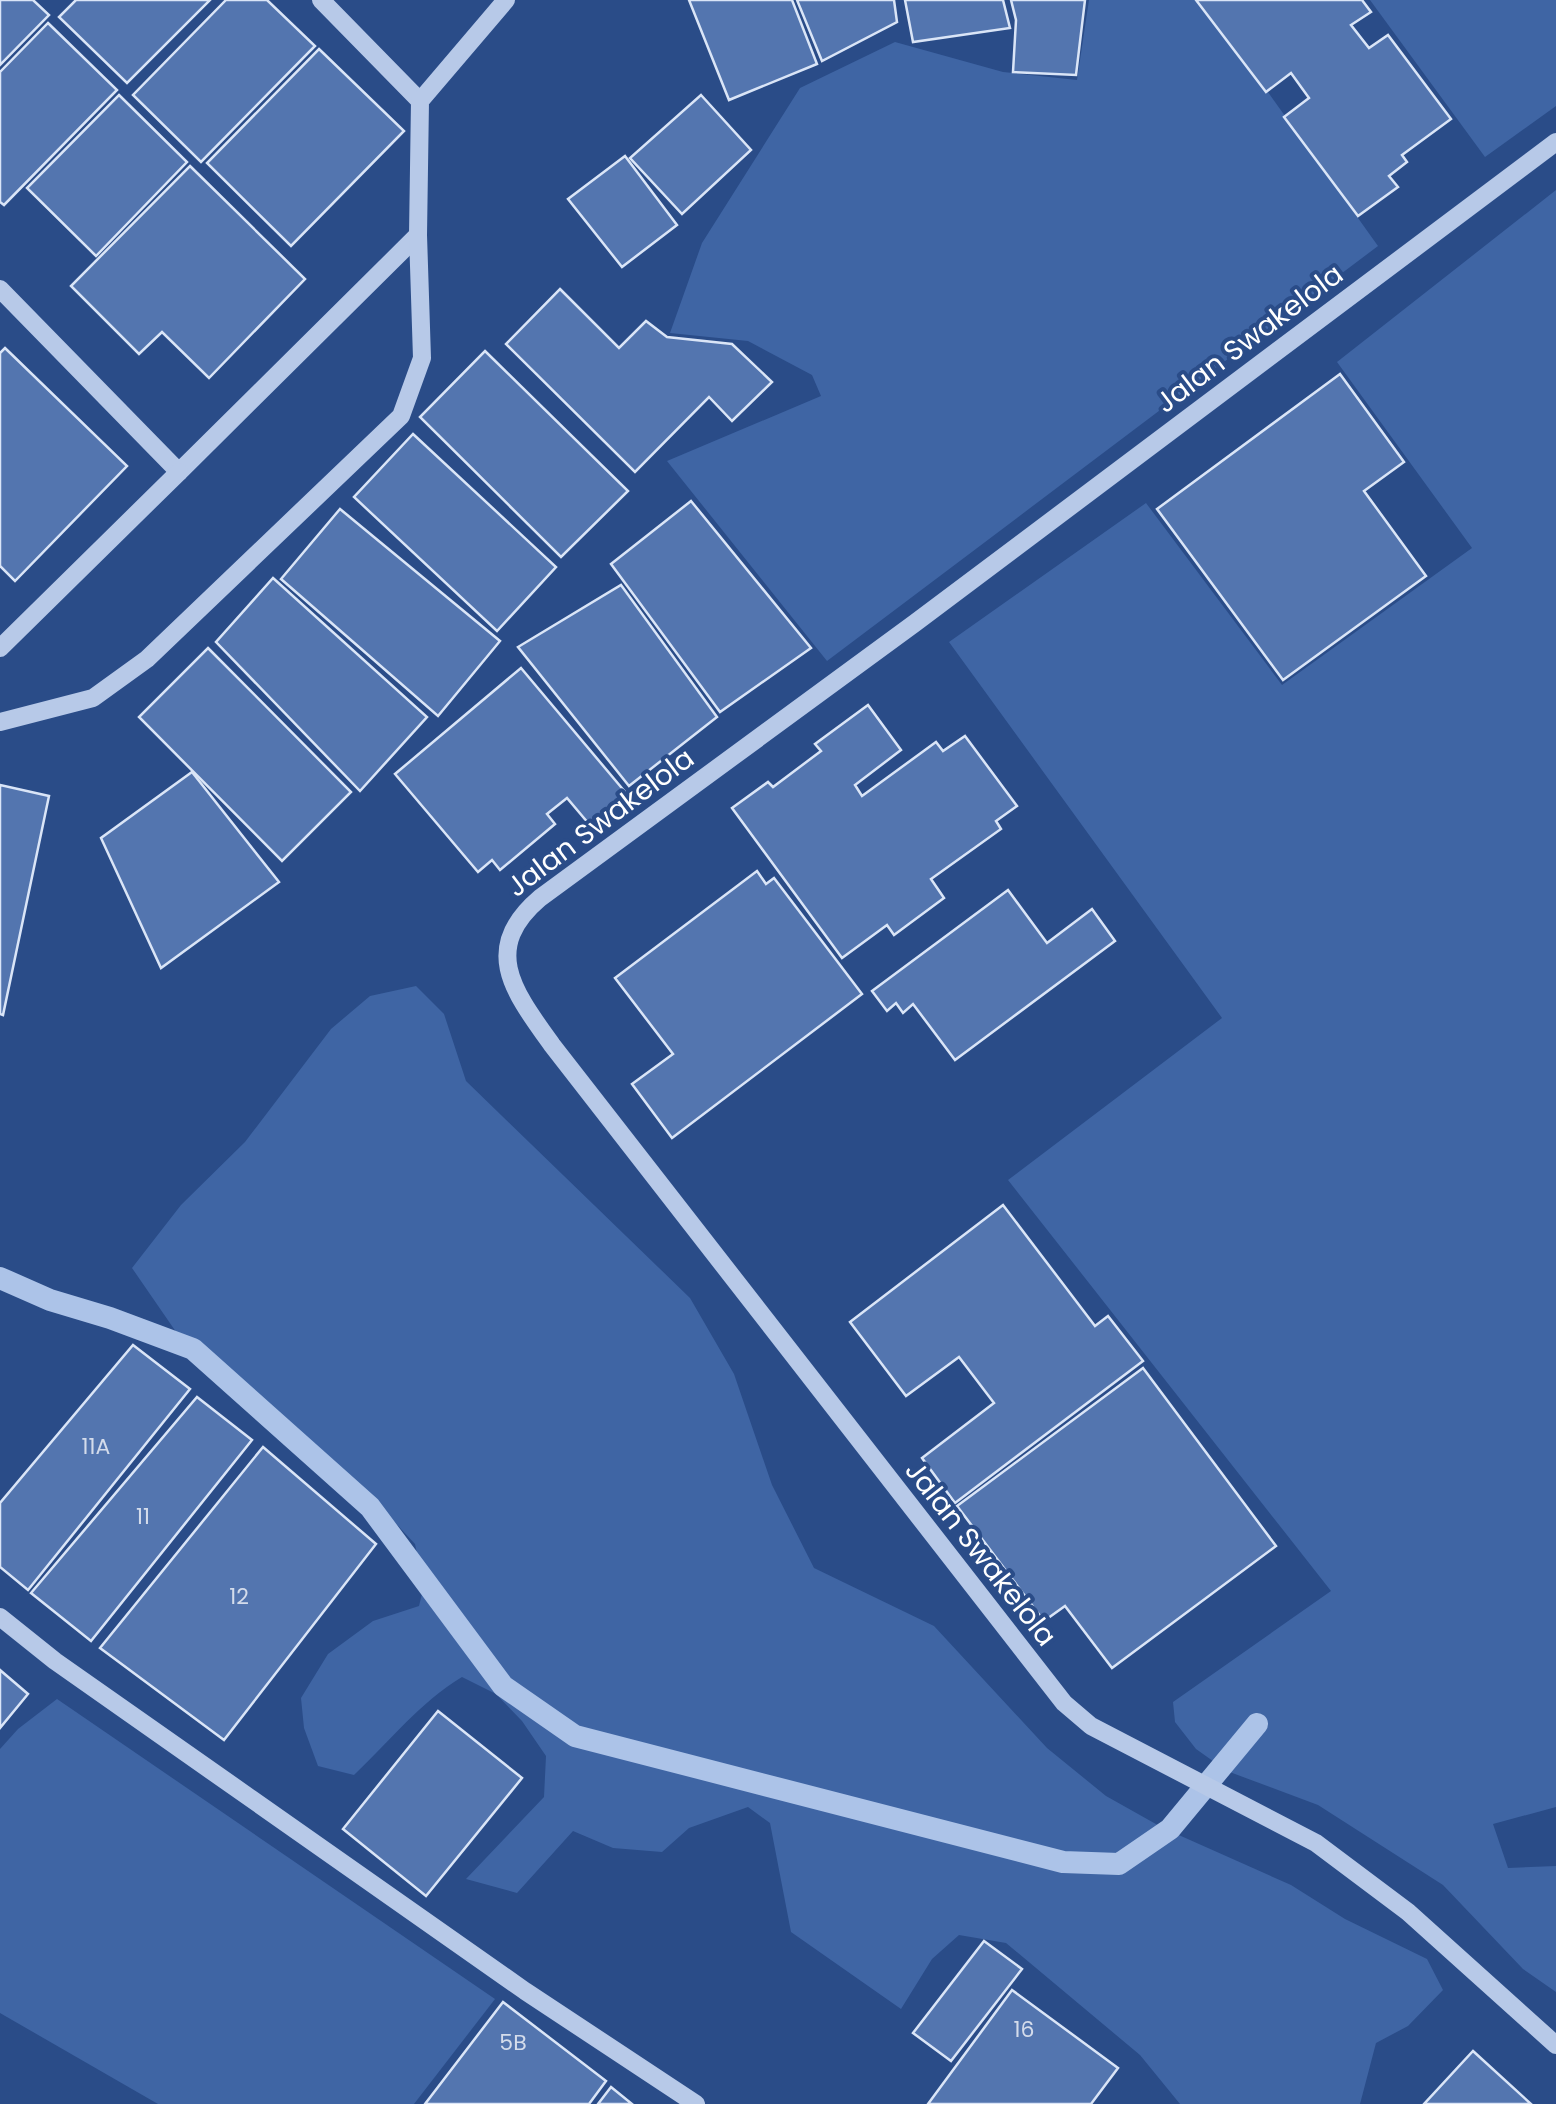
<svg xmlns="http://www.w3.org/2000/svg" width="1556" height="2104" viewBox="0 0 1556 2104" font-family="Poppins,sans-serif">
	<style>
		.green { fill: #3f65a4 }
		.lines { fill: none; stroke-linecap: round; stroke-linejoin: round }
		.stream { stroke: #acc3e8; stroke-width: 22 }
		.building { fill: #5375af; stroke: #dae5f7; stroke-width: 2.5 }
		.minor { stroke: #b7c9e8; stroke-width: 18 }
		.labels { text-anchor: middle; stroke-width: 8; stroke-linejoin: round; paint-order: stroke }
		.number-label { font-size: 22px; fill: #d4dceb }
		.street-label { font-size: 28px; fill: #fff; stroke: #2a4c88 }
	</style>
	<rect width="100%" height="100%" fill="#2a4c88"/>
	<!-- green -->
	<g class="green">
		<path d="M1089,0H1202L1378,246L827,661L667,461L821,396L812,375L748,341L670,333L702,243L800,88L895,42L1003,72L1077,80Z"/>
		<path d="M1370,0H1556V106L1485,157Z"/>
		<path d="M1556,190V1807L1493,1824L1508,1868L1556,1866V1992L1523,1969L1443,1885L1318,1805L1227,1771L1196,1749L1175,1722L1173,1702L1331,1591L1008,1180L1222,1018L949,642L1146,503L1282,685L1472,548L1337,362Z"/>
		<path d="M416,986L444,1014L466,1081L690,1298L734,1374L772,1485L814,1568L934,1626L1047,1748L1106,1796L1163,1828L1291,1885L1345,1919L1427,1959L1443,1990L1408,2026L1376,2043L1360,2104H1180L1140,2055L1006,1943L959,1935L932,1959L901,2009L791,1932L770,1823L748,1807L689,1828L662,1852L613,1848L573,1831L517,1893L466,1879L544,1797L546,1756L522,1721L496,1694L462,1677C419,1703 390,1741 354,1775L318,1766L304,1728L301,1698L328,1654L373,1621L419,1606L424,1586L415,1544L375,1501L194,1358L132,1268L181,1205L245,1142L331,1029L370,996Z"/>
		<path d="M57,1699L495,1999L414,2104H158L0,2013V1749L18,1729Z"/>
	</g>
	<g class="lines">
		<!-- stream -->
		<path class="stream" d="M0,1278L50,1300L110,1318L193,1349L370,1507L503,1686L575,1736L1063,1862L1119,1864L1170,1829L1257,1724"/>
	</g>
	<!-- building -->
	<g class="building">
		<path d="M0,0H33L49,15L0,65Z"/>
		<path d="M76,0H210L127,83L59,17Z"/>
		<path d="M226,0H267L315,46L201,162L133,95Z"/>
		<path d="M689,0H792L817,64L729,100Z"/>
		<path d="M797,0H894L897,22L822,61Z"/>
		<path d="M905,0H1003L1010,28L913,42Z"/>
		<path d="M1011,0H1085L1076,75L1013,72L1016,20Z"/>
		<path d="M1196,0H1362L1371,12L1351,25L1369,48L1388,35L1451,119L1402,155L1407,162L1389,176L1398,187L1358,216L1284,117L1309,98L1291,73L1266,92Z"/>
		<path d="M48,23L117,90L4,205L0,202V72Z"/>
		<path d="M319,49L404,131L291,246L207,163Z"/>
		<path d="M119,95L187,162L96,256L27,188Z"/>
		<path d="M701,95L751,150L682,214L630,158Z"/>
		<path d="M625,156L677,225L622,267L568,199Z"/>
		<path d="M190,166L305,279L209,378L162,332L139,354L71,286Z"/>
		<path d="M560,289L619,348L646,321L667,337L732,344L772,382L732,421L709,397L635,472L506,344Z"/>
		<path d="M5,348L127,466L15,581L0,566V353Z"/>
		<path d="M485,351L628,491L561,557L420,417Z"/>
		<path d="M1340,374L1404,462L1364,491L1426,576L1283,680L1157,509Z"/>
		<path d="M413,434L556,567L497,631L354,497Z"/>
		<path d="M691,501L811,648L720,712L611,564Z"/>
		<path d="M340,509L500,641L438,716L281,579Z"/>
		<path d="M273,578L427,717L360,791L216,642Z"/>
		<path d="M621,585L717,717L629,786L518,647Z"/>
		<path d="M208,648L351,792L282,861L139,717Z"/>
		<path d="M521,668L626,793L589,824L567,798L547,814L555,824L500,870L492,860L478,872L395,774Z"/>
		<path d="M868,705L901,750L855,785L862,796L936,742L943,751L965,736L1017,806L996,821L1001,829L931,879L944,898L894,935L887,925L842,958L732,808L768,782L773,787L821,751L815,744Z"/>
		<path d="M192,772L279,882L161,968L101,838Z"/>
		<path d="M0,785L49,796L3,1015L0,1014Z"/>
		<path d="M757,871L766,884L774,878L862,994L672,1138L632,1084L673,1054L615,978Z"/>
		<path d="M1008,890L1047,943L1092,909L1115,941L955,1060L913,1004L903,1013L896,1003L887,1011L872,991Z"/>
		<path d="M1003,1205L1095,1326L1108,1316L1143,1361L955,1503L922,1458L994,1403L959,1357L906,1396L850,1322Z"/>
		<path d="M133,1345L190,1389L28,1590L0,1567V1503Z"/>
		<path d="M1143,1368L1276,1546L1112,1668L1065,1606L1044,1621L957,1506Z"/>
		<path d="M197,1397L252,1440L91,1641L31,1593Z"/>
		<path d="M263,1447L376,1544L224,1740L100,1648Z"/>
		<path d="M0,1670L28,1694L0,1728Z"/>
		<path d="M438,1711L522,1778L426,1896L343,1829Z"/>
		<path d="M984,1941L1022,1969L951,2061L913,2033Z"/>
		<path d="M1012,1990L1118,2068L1091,2104H928Z"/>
		<path d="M503,2002L606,2081L589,2104H425Z"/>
		<path d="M1473,2051L1531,2104H1424Z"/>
		<path d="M611,2087L632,2104H598Z"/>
	</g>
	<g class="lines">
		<!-- minor -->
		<g class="minor">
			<path d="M321,0L420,101"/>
			<path d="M1556,142L915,623L540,898C480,949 514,992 552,1045L1064,1703L1091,1726L1316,1843L1408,1912L1556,2045"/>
			<path d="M0,289L179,472L418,235"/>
			<path d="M0,648L179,472"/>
			<path d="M0,722L93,698L147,659L401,416L422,358L418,235L420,101L506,0"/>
			<path d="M0,1617L55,1661L525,1991L696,2104"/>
		</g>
	</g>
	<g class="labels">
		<!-- number labels -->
		<g class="number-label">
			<text x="96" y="1454">11A</text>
			<text x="143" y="1524">11</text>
			<text x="239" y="1604">12</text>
			<text x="1024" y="2037">16</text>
			<text x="513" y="2050">5B</text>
		</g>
		<!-- street labels -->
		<g class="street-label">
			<text transform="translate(1249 338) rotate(-37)" y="10">Jalan Swakelola</text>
			<text transform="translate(600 822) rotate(-37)" y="10">Jalan Swakelola</text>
			<text transform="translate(981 1553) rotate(52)" y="10">Jalan Swakelola</text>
		</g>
	</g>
</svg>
